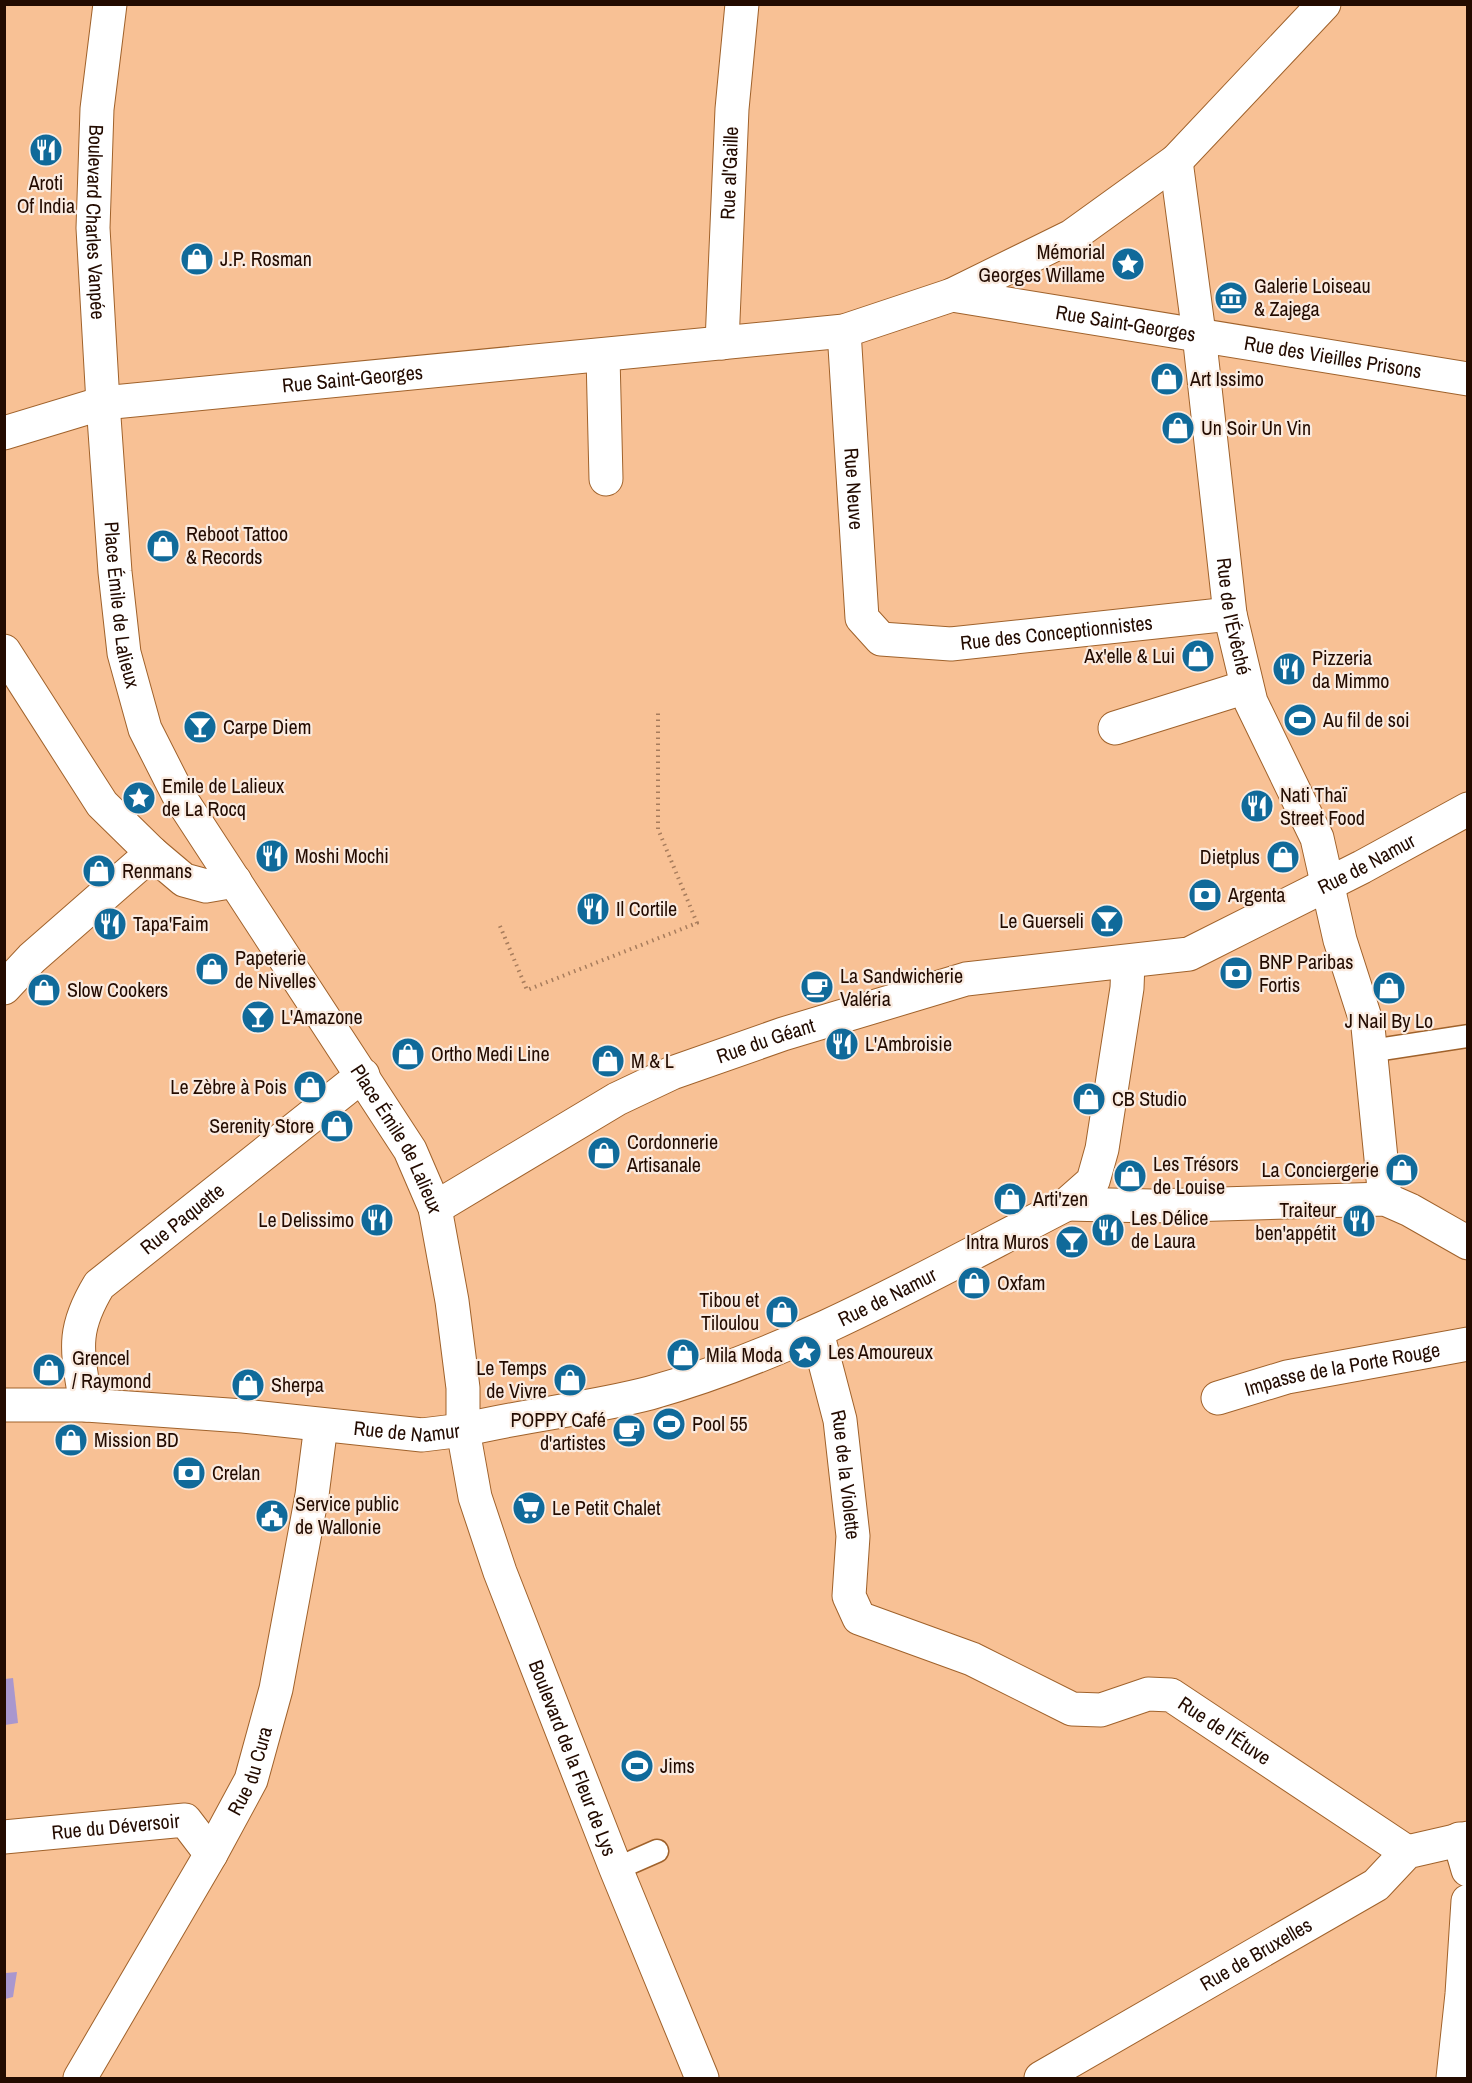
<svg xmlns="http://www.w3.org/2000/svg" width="1472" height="2083" viewBox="0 0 1472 2083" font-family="'Archivo Narrow',sans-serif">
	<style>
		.green { fill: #a997ce }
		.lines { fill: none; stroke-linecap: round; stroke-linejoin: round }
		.lane-casing { stroke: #a0622b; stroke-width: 25 }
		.street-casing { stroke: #a0622b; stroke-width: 35 }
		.secondary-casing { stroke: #a0622b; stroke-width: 35 }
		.path { stroke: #a77c5c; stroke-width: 4; stroke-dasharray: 1.5 4.5; stroke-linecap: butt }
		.lane { stroke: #fff; stroke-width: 22 }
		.street { stroke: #fff; stroke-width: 33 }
		.secondary { stroke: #fff; stroke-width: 33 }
		.labels { text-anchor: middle; stroke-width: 4.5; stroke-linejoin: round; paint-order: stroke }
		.street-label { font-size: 20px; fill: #230b00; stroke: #faebe0 }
		.poi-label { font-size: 20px; fill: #230b00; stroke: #faebe0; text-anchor: start }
	</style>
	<rect width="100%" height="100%" fill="#f8c195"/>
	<!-- green -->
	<g class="green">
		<path d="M13,1678L18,1723L5,1725V1679Z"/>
		<path d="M5,1964L6,1973L17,1972L13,1997L5,1999Z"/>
	</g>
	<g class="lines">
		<defs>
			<g id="lane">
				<path d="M1370,1051L1468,1036"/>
				<path d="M616,1869L657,1851"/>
			</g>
			<g id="street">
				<path id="s1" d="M1176,161L1199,334L1230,614L1251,702L1317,838L1340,940L1368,1027L1385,1199"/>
				<path id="s2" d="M952,295L1468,379"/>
				<path id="s3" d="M844,331L862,618L881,639L951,644L1230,614"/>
				<path id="s4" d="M722,343L732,109L742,4"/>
				<path d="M603,356L606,479"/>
				<path id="s5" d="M4,433L103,403L844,331L952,295L1072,236L1176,161L1324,4"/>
				<path d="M4,651L102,804L152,853L184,880L206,886L235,881"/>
				<path d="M1115,728L1246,687"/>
				<path d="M4,988L32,958L152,853"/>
				<path d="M1067,1204L1152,1206L1385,1199L1410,1210L1468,1243"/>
				<path id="s6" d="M435,1208L617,1099L672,1073L783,1034L966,979L1189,954L1362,867L1468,809"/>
				<path id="s7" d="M817,1332L840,1420L853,1536L849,1596L859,1618L972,1659L1072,1709L1101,1710L1148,1694L1171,1695L1407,1852"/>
				<path id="s8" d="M1218,1398L1287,1377L1468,1344"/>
				<path id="s9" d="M86,1405C78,1352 70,1333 99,1285L363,1075"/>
				<path id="s10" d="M463,1430C524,1415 589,1409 650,1393C797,1352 931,1274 1067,1204L1093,1181L1102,1149L1127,988L1128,962"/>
				<path id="s11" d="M4,1837L185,1820L211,1854"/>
				<path d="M1459,1839L1468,1870"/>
				<path id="s12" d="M80,2078L211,1854L251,1780L276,1689L312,1495L321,1425"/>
				<path id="s13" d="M1041,2078L1376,1885L1407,1852L1468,1838"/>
				<path d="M1453,2078L1462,1994L1468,1901"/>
			</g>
			<g id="secondary">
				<path id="s14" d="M110,4L97,109L93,228L103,403L115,572L124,653L145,729L179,796L410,1150L435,1208L452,1301L463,1388V1430L475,1497L500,1572L616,1869L702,2078"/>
				<path id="s15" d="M4,1405H86L243,1416L422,1435L463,1430"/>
			</g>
		</defs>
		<!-- lane casing -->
		<use href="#lane" class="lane-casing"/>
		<!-- street casing -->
		<use href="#street" class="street-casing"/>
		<!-- secondary casing -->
		<use href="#secondary" class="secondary-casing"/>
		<!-- path -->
		<path class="path" d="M500,926L527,990L697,923L658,829V713"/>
		<!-- lane -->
		<use href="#lane" class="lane"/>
		<!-- street -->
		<use href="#street" class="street"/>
		<!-- secondary -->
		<use href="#secondary" class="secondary"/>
	</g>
	<!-- icons -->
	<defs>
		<symbol id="restaurant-disc" viewBox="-11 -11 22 22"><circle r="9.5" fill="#106a9a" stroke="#faebe0"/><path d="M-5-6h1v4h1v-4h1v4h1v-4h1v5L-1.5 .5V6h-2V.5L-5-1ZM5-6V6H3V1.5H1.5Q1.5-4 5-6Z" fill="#fff"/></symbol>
		<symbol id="shop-disc" viewBox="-11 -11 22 22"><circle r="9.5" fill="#106a9a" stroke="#faebe0"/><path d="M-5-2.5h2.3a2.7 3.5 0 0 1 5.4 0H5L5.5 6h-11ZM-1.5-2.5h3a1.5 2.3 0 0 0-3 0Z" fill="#fff"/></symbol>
		<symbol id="sight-disc" viewBox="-11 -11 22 22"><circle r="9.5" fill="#106a9a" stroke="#faebe0"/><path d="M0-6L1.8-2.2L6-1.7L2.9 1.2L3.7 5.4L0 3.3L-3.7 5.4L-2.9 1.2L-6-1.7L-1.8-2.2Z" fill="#fff"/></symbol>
		<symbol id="museum-disc" viewBox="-11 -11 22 22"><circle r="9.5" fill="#106a9a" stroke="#faebe0"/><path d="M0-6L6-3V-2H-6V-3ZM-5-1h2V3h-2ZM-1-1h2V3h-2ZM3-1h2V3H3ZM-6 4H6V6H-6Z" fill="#fff"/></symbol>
		<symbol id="stadium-disc" viewBox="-11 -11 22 22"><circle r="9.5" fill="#106a9a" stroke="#faebe0"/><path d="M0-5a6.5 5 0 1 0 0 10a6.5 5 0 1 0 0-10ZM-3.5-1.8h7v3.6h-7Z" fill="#fff"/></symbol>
		<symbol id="bar-disc" viewBox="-11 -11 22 22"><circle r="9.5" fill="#106a9a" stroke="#faebe0"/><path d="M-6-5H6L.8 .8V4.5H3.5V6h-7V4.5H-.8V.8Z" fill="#fff"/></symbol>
		<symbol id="bank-disc" viewBox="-11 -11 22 22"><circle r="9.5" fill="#106a9a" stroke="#faebe0"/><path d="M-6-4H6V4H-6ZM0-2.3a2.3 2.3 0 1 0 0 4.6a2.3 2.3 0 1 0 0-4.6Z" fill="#fff"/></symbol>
		<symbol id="cafe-disc" viewBox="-11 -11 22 22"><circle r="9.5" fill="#106a9a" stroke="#faebe0"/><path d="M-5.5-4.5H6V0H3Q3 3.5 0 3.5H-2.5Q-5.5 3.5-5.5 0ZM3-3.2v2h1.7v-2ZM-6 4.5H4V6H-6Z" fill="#fff"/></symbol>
		<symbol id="supermarket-disc" viewBox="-11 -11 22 22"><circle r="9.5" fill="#106a9a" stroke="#faebe0"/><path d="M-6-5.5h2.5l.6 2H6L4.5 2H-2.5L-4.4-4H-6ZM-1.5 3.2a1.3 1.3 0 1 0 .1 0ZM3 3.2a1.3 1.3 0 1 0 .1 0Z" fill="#fff"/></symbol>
		<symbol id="civic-disc" viewBox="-11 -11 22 22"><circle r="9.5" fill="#106a9a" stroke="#faebe0"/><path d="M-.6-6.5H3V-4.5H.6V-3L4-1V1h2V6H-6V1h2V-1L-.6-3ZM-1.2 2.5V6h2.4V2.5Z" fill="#fff"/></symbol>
	</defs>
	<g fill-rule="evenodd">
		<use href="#restaurant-disc" x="27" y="131" width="38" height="38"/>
		<use href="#shop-disc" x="178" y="240" width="38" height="38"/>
		<use href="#sight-disc" x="1109" y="245" width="38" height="38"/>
		<use href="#museum-disc" x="1212" y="279" width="38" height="38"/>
		<use href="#shop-disc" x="1148" y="360" width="38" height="38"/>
		<use href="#shop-disc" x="1159" y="409" width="38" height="38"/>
		<use href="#shop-disc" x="144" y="527" width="38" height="38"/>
		<use href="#shop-disc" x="1179" y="637" width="38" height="38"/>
		<use href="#restaurant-disc" x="1270" y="650" width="38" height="38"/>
		<use href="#stadium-disc" x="1281" y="701" width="38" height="38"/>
		<use href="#bar-disc" x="181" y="708" width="38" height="38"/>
		<use href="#sight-disc" x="120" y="779" width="38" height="38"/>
		<use href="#restaurant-disc" x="1238" y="787" width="38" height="38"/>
		<use href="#restaurant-disc" x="253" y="837" width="38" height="38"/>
		<use href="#shop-disc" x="1264" y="838" width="38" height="38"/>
		<use href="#shop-disc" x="80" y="852" width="38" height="38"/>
		<use href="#bank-disc" x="1186" y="876" width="38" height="38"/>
		<use href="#restaurant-disc" x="574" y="890" width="38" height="38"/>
		<use href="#bar-disc" x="1088" y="902" width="38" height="38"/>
		<use href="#restaurant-disc" x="91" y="905" width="38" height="38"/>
		<use href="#shop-disc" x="193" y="950" width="38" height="38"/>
		<use href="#bank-disc" x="1217" y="954" width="38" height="38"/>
		<use href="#cafe-disc" x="798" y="968" width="38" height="38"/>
		<use href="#shop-disc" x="1370" y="969" width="38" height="38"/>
		<use href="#shop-disc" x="25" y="971" width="38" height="38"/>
		<use href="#bar-disc" x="239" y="998" width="38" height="38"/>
		<use href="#restaurant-disc" x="823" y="1025" width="38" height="38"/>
		<use href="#shop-disc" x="389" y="1035" width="38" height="38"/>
		<use href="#shop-disc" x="589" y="1042" width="38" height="38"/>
		<use href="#shop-disc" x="291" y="1068" width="38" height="38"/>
		<use href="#shop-disc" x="1070" y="1080" width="38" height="38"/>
		<use href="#shop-disc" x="318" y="1107" width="38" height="38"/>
		<use href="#shop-disc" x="585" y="1134" width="38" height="38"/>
		<use href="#shop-disc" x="1383" y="1151" width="38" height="38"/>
		<use href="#shop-disc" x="1111" y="1157" width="38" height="38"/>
		<use href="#shop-disc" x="991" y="1180" width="38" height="38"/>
		<use href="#restaurant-disc" x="358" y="1201" width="38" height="38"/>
		<use href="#restaurant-disc" x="1340" y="1202" width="38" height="38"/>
		<use href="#restaurant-disc" x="1089" y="1211" width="38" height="38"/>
		<use href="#bar-disc" x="1053" y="1223" width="38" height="38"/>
		<use href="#shop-disc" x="955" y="1264" width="38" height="38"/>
		<use href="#shop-disc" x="763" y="1293" width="38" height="38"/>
		<use href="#sight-disc" x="786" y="1333" width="38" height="38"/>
		<use href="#shop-disc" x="664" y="1336" width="38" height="38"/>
		<use href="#shop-disc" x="30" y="1351" width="38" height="38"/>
		<use href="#shop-disc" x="551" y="1361" width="38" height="38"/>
		<use href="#shop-disc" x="229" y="1366" width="38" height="38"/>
		<use href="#stadium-disc" x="650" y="1405" width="38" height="38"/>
		<use href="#cafe-disc" x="610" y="1412" width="38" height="38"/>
		<use href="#shop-disc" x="52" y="1421" width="38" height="38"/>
		<use href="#bank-disc" x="170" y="1454" width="38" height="38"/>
		<use href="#supermarket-disc" x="510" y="1489" width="38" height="38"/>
		<use href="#civic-disc" x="253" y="1497" width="38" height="38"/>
		<use href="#stadium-disc" x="618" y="1747" width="38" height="38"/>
	</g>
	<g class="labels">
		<!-- street labels -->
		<g class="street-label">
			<text dy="7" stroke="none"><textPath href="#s4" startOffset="170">Rue al'Gaille</textPath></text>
			<text dy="7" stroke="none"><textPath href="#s14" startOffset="219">Boulevard Charles Vanpée</textPath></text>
			<text dy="7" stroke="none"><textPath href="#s2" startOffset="176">Rue Saint-Georges</textPath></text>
			<text dy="7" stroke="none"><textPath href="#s2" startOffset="386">Rue des Vieilles Prisons</textPath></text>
			<text dy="7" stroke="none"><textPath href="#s5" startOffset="354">Rue Saint-Georges</textPath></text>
			<text dy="7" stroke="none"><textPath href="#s3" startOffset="158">Rue Neuve</textPath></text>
			<text dy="7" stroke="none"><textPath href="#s14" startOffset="603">Place Émile de Lalieux</textPath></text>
			<text dy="7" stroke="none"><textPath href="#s1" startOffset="459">Rue de l'Évêché</textPath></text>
			<text dy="7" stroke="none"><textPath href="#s3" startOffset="492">Rue des Conceptionnistes</textPath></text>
			<text dy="7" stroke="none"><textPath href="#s6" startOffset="1005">Rue de Namur</textPath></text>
			<text dy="7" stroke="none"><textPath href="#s6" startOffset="372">Rue du Géant</textPath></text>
			<text dy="7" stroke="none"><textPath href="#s14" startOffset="1212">Place Émile de Lalieux</textPath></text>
			<text dy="7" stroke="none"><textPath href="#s9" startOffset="231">Rue Paquette</textPath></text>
			<text dy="7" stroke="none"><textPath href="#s10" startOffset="447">Rue de Namur</textPath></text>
			<text dy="7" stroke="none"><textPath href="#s8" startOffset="128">Impasse de la Porte Rouge</textPath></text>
			<text dy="7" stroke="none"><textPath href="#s15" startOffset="404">Rue de Namur</textPath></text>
			<text dy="7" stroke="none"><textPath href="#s7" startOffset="146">Rue de la Violette</textPath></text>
			<text dy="7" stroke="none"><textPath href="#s7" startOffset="690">Rue de l'Étuve</textPath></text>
			<text dy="7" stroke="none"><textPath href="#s14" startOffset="1862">Boulevard de la Fleur de Lys</textPath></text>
			<text dy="7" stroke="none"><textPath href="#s12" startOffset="352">Rue du Cura</textPath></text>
			<text dy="7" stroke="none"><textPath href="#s11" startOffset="112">Rue du Déversoir</textPath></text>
			<text dy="7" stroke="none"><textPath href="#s13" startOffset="248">Rue de Bruxelles</textPath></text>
		</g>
		<!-- poi labels -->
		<g class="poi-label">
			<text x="46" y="190" text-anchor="middle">Aroti<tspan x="46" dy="23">Of India</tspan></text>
			<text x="1105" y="259" text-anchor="end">Mémorial<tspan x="1105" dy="23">Georges Willame</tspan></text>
			<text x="220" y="266">J.P. Rosman</text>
			<text x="1254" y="293">Galerie Loiseau<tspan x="1254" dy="23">&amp; Zajega</tspan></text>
			<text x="1190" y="386">Art Issimo</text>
			<text x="1201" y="435">Un Soir Un Vin</text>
			<text x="186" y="541">Reboot Tattoo<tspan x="186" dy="23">&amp; Records</tspan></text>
			<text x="1175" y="663" text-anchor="end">Ax'elle &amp; Lui</text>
			<text x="1312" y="665">Pizzeria<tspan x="1312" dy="23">da Mimmo</tspan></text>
			<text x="1323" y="727">Au fil de soi</text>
			<text x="223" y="734">Carpe Diem</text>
			<text x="162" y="793">Emile de Lalieux<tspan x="162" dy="23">de La Rocq</tspan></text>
			<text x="1280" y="802">Nati Thaï<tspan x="1280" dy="23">Street Food</tspan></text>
			<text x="295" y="863">Moshi Mochi</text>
			<text x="1260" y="864" text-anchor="end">Dietplus</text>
			<text x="122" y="878">Renmans</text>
			<text x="1228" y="902">Argenta</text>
			<text x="616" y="916">Il Cortile</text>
			<text x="1084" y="928" text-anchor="end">Le Guerseli</text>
			<text x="133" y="931">Tapa'Faim</text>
			<text x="235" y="965">Papeterie<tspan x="235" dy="23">de Nivelles</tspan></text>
			<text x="1259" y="969">BNP Paribas<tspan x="1259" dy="23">Fortis</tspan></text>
			<text x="840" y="983">La Sandwicherie<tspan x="840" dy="23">Valéria</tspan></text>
			<text x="67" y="997">Slow Cookers</text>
			<text x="281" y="1024">L'Amazone</text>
			<text x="1389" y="1028" text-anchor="middle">J Nail By Lo</text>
			<text x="865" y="1051">L'Ambroisie</text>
			<text x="431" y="1061">Ortho Medi Line</text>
			<text x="631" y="1068">M &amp; L</text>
			<text x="287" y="1094" text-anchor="end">Le Zèbre à Pois</text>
			<text x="1112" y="1106">CB Studio</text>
			<text x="314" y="1133" text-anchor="end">Serenity Store</text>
			<text x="627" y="1149">Cordonnerie<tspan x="627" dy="23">Artisanale</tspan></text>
			<text x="1153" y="1171">Les Trésors<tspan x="1153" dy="23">de Louise</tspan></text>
			<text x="1379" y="1177" text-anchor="end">La Conciergerie</text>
			<text x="1033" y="1206">Arti'zen</text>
			<text x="1336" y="1217" text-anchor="end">Traiteur<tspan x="1336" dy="23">ben'appétit</tspan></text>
			<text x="1131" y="1225">Les Délice<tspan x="1131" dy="23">de Laura</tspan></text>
			<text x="354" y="1227" text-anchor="end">Le Delissimo</text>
			<text x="1049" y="1249" text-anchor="end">Intra Muros</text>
			<text x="997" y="1290">Oxfam</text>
			<text x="759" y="1307" text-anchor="end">Tibou et<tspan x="759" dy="23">Tiloulou</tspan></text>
			<text x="828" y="1359">Les Amoureux</text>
			<text x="706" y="1362">Mila Moda</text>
			<text x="72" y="1365">Grencel<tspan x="72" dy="23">/ Raymond</tspan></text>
			<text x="547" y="1375" text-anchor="end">Le Temps<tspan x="547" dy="23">de Vivre</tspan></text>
			<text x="271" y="1392">Sherpa</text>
			<text x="606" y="1427" text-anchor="end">POPPY Café<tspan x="606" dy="23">d'artistes</tspan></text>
			<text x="692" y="1431">Pool 55</text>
			<text x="94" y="1447">Mission BD</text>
			<text x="212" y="1480">Crelan</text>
			<text x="295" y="1511">Service public<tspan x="295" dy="23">de Wallonie</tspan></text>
			<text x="552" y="1515">Le Petit Chalet</text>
			<text x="660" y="1773">Jims</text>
		</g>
	</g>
	<!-- border -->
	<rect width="1472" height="2083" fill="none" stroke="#230b00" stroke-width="12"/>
</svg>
